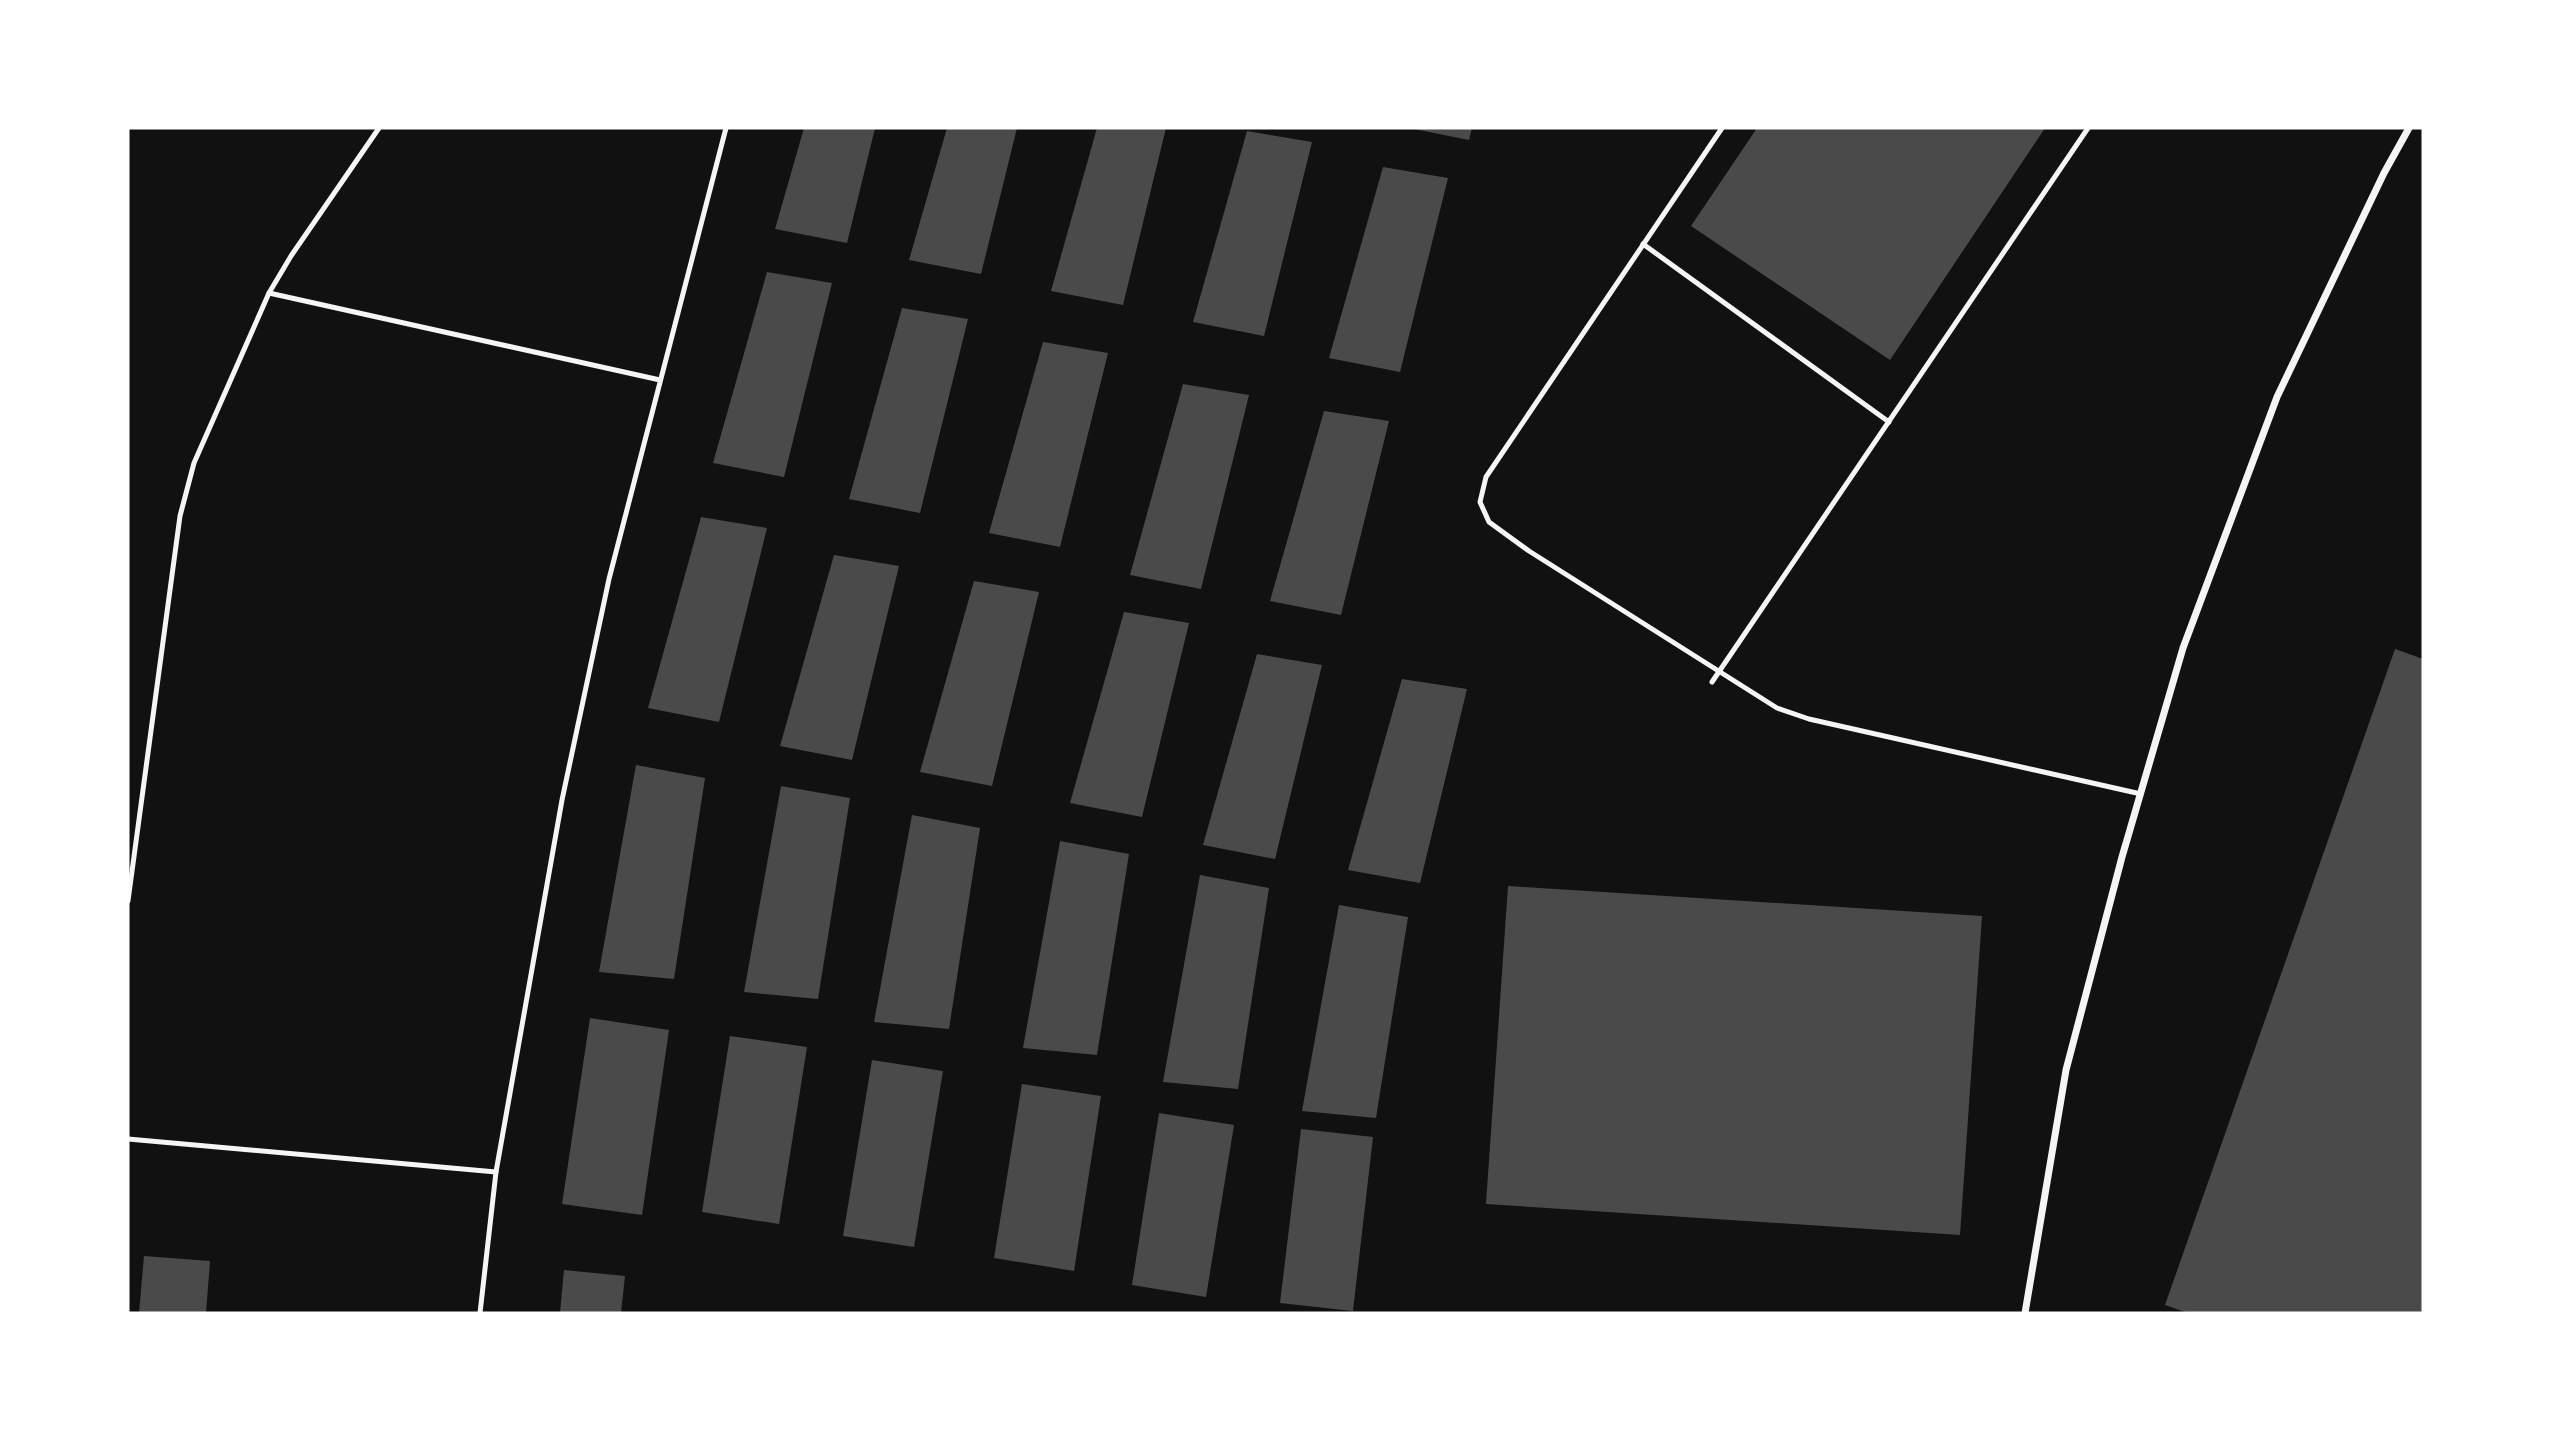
<svg xmlns="http://www.w3.org/2000/svg" width="2551" height="1441" viewBox="0 0 2551 1441" font-family="'Asap Condensed',sans-serif">
	<style>
		.building { fill: #4a4a4a }
		.lines { fill: none; stroke-linecap: round; stroke-linejoin: round }
		.service { stroke: #f5f5f5; stroke-width: 5 }
		.minor { stroke: #f5f5f5; stroke-width: 7 }
	</style>
	<rect width="100%" height="100%" fill="#111"/>
	<!-- building -->
	<g class="building">
		<path d="M804,128H875L847,243L775,229Z"/>
		<path d="M947,128H1017L981,274L909,260Z"/>
		<path d="M1097,128H1166L1123,305L1051,291Z"/>
		<path d="M1409,128H1472L1469,140Z"/>
		<path d="M1757,128H2045L1890,360L1691,226Z"/>
		<path d="M1247,131L1312,142L1264,336L1193,322Z"/>
		<path d="M1383,167L1448,178L1400,372L1329,358Z"/>
		<path d="M767,272L832,283L784,477L713,463Z"/>
		<path d="M902,308L968,319L920,513L849,499Z"/>
		<path d="M1043,342L1108,353L1060,547L989,533Z"/>
		<path d="M1183,384L1249,395L1201,589L1130,575Z"/>
		<path d="M1324,411L1389,421L1341,615L1270,601Z"/>
		<path d="M701,517L767,528L719,722L648,708Z"/>
		<path d="M834,555L899,566L852,760L780,746Z"/>
		<path d="M974,581L1039,592L992,786L920,772Z"/>
		<path d="M1124,612L1189,623L1142,817L1070,803Z"/>
		<path d="M2395,649L2423,659V1313H2188L2165,1305Z"/>
		<path d="M1257,654L1322,665L1275,859L1203,845Z"/>
		<path d="M1402,679L1467,689L1420,883L1348,870Z"/>
		<path d="M636,765L705,778L674,979L599,972Z"/>
		<path d="M781,786L850,798L818,999L744,992Z"/>
		<path d="M912,815L980,828L949,1029L874,1022Z"/>
		<path d="M1060,841L1129,854L1097,1055L1023,1048Z"/>
		<path d="M1200,875L1269,888L1238,1089L1163,1082Z"/>
		<path d="M1508,886L1982,916L1960,1235L1486,1204Z"/>
		<path d="M1339,905L1408,917L1376,1118L1302,1111Z"/>
		<path d="M590,1018L669,1030L642,1215L562,1204Z"/>
		<path d="M730,1036L807,1047L779,1224L702,1212Z"/>
		<path d="M872,1060L943,1071L914,1247L843,1236Z"/>
		<path d="M1022,1084L1101,1096L1074,1271L994,1258Z"/>
		<path d="M1159,1113L1234,1125L1206,1297L1132,1285Z"/>
		<path d="M1301,1129L1373,1137L1353,1311L1280,1303Z"/>
		<path d="M144,1256L210,1261L206,1313H139Z"/>
		<path d="M564,1270L625,1276L621,1313H560Z"/>
	</g>
	<g class="lines">
		<!-- service -->
		<g class="service">
			<path d="M1722,128L1486,477L1480,502L1489,522L1529,551L1777,708L1809,719L2141,794"/>
			<path d="M1643,244L1889,422"/>
			<path d="M269,293L660,380"/>
			<path d="M1712,682L2088,128"/>
			<path d="M128,901L180,516L194,463L269,293L291,256L379,128"/>
			<path d="M128,1139L496,1172"/>
			<path d="M480,1313L496,1172L562,800L609,579L726,128"/>
		</g>
		<!-- minor -->
		<path class="minor" d="M2025,1313L2066,1070L2122,857L2183,648L2277,397L2384,173L2409,128"/>
	</g>
	<!-- border -->
	<rect width="2551" height="1441" fill="none" stroke="#ffffff" stroke-width="259"/>
</svg>
